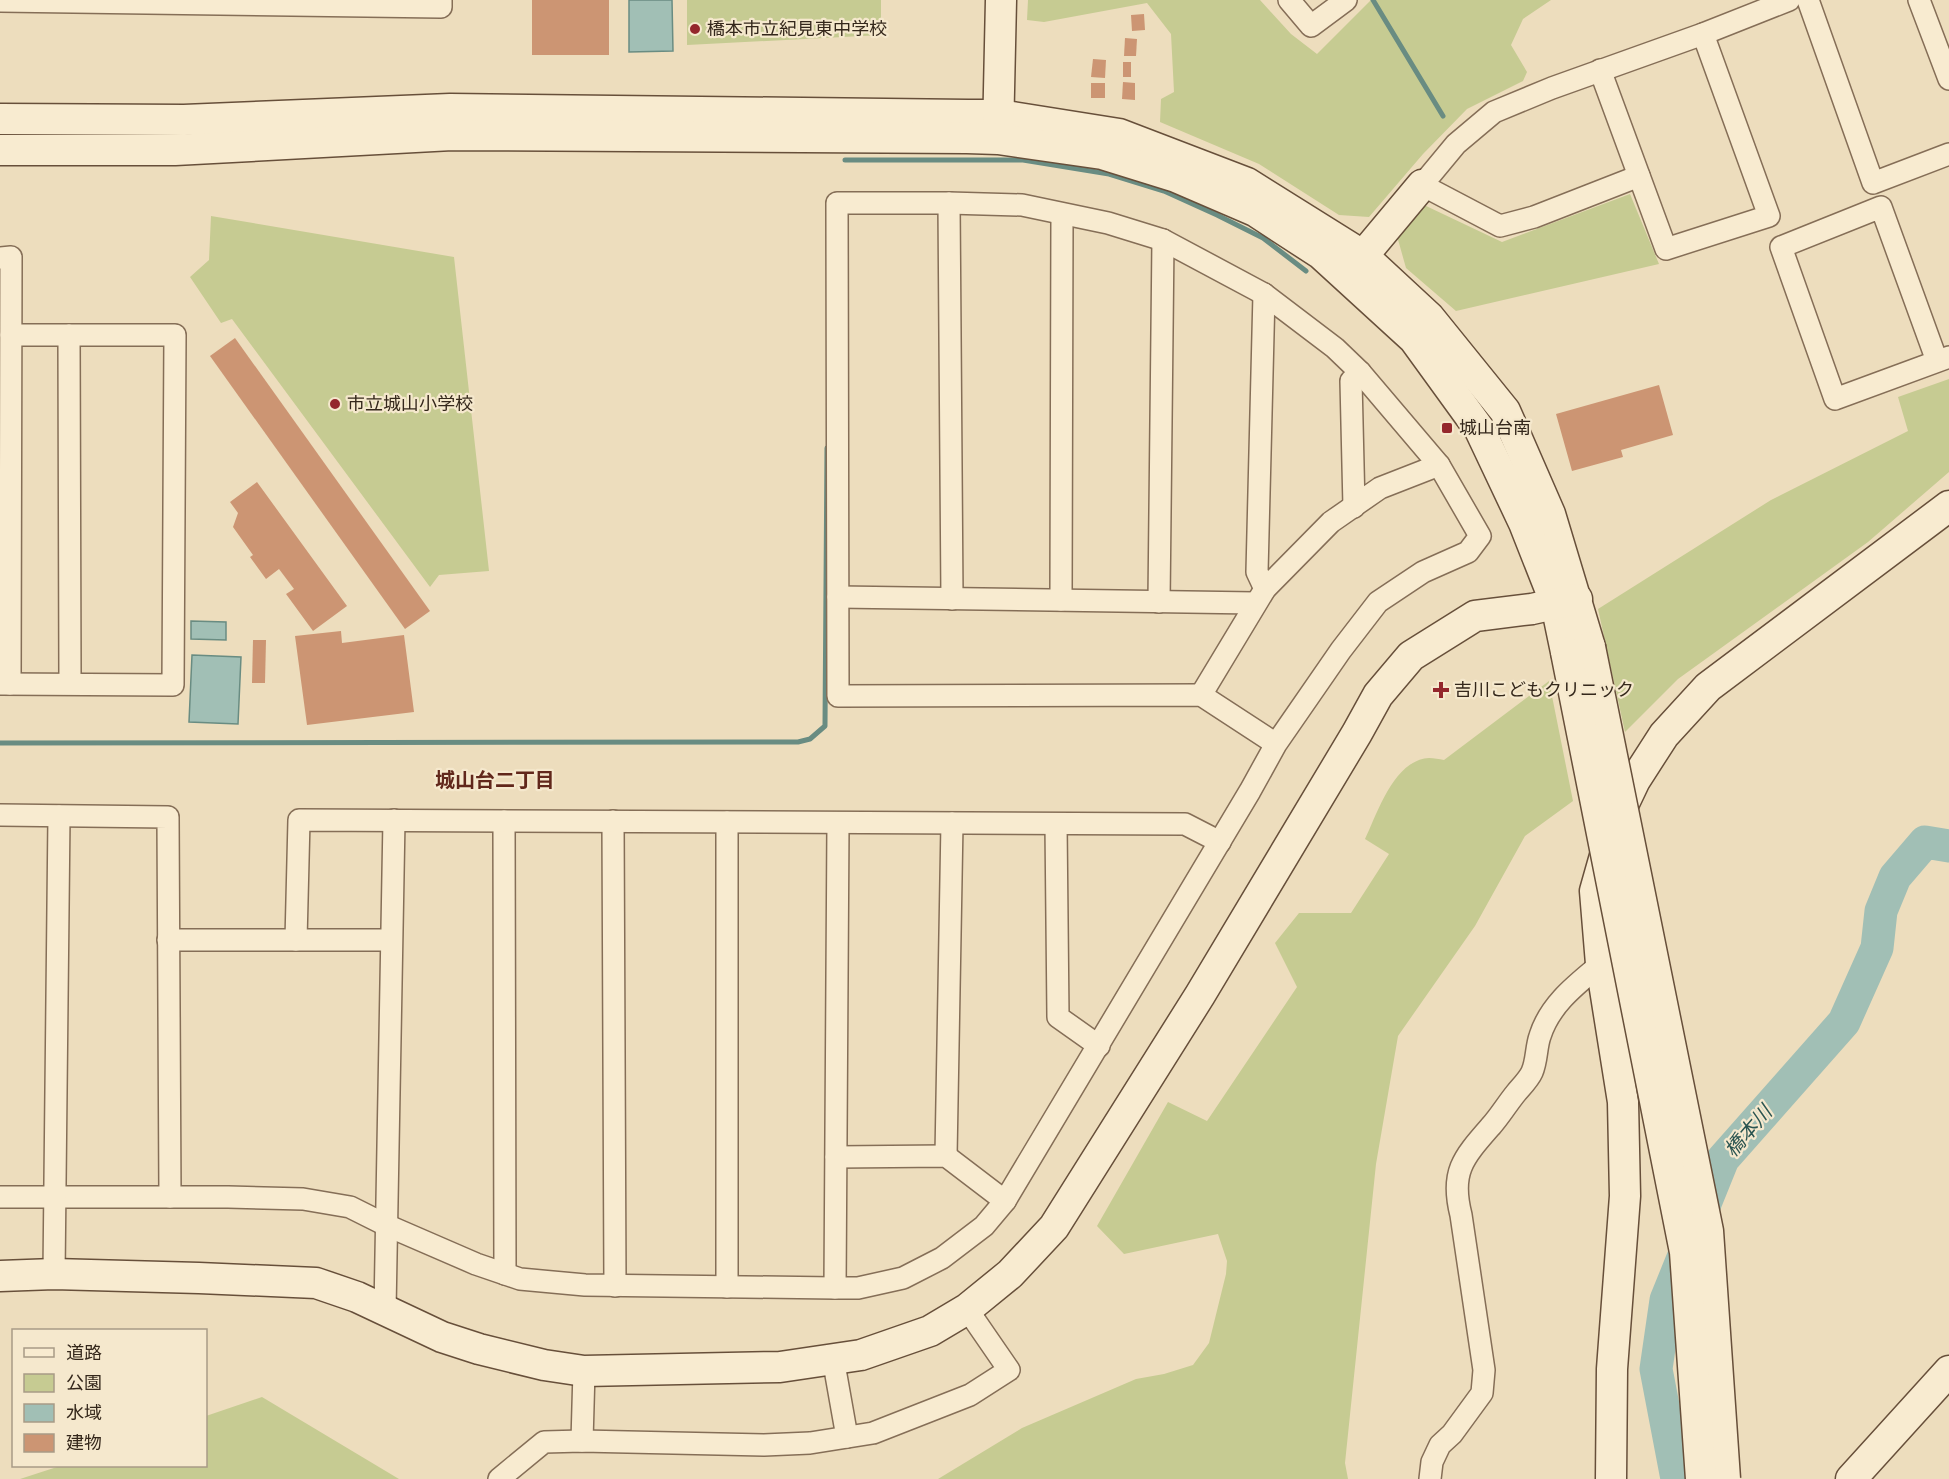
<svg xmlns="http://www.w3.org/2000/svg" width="1949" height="1479" viewBox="0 0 1949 1479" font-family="'Source Serif 4','Noto Sans JP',serif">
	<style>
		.green { fill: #c6cb92 }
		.water { fill: #a1bfb5; stroke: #698c82; stroke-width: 1.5 }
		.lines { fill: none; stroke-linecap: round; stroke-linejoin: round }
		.stream { stroke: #698c82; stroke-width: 5 }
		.river { stroke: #a1bfb5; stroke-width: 33 }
		.building { fill: #cc9573 }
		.street-casing { stroke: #856e57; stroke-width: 24 }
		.secondary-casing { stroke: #674f3a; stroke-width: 33 }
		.street { stroke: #f8ebd0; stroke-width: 21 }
		.secondary { stroke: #f8ebd0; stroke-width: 30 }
		.secondary-bridge-casing { stroke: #674f3a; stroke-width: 33; stroke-linecap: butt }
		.secondary-bridge { stroke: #f8ebd0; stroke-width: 30 }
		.poi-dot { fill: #94272c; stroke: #f5e8cd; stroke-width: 2 }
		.labels { text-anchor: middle; stroke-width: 4.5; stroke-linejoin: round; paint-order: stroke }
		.poi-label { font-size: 18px; fill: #34271b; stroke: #f5e8cd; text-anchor: start }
		.neighbourhood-label { font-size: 20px; font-weight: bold; fill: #61271b; stroke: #f5e8cd }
		.water-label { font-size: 20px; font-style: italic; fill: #2a5450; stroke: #f5e8cd }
	</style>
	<rect width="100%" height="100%" fill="#edddbd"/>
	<!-- green -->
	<g class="green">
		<path d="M687,0H881V35L687,45Z"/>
		<path d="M1028,0H1260L1291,34L1317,54L1371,0H1551L1523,19L1511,45L1527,72L1523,81L1467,109L1423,154L1369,217L1339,215L1259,164L1160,122L1161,99L1174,92L1171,34L1147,3L1044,22L1027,20Z"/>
		<path d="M1630,194L1659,264L1456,311L1406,268L1397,236L1424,205L1502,242Z"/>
		<path d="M211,216L454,257L489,571L439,575L430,587L232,319L221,323L190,277L209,260Z"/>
		<path d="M1949,379V472L1868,542L1678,679L1625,732L1598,609L1771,500L1908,431L1898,397Z"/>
		<path d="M1549,681L1573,801L1525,836L1475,926L1398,1036L1376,1164L1345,1463L1348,1479H938L1022,1428L1136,1379L1164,1374L1193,1365L1209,1343L1226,1274L1227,1261L1218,1234L1124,1254L1097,1226L1168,1102L1207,1121L1297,987L1275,943L1299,913H1351L1389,854L1365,839C1378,812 1394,760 1429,758C1434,758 1439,759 1444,760Z"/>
		<path d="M262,1397L399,1479H20L60,1466H206V1416Z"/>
	</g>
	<!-- water -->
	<g class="water">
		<path d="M629,0H672L673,51L629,52Z"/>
		<path d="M191,621L226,622V640L191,639Z"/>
		<path d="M192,655L241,657L238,724L189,722Z"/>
	</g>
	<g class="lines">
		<!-- stream -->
		<g class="stream">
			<path d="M1373,0L1443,116"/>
			<path d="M845,160H1023L1109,174L1164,191L1217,215L1263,238L1306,271"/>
			<path d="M0,743L798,742L810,739L825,726L827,448"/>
		</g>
		<!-- river -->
		<path class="river" d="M1677,1479L1656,1369L1666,1300L1723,1159L1844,1022L1877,948L1881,911L1895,877L1925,842L1949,846"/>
	</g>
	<!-- building -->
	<g class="building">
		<rect x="532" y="0" width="77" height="55"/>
		<path d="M1144,14L1145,30L1132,31L1131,15Z"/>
		<path d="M1125,38L1137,39L1136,56H1124Z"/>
		<path d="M1093,59L1106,60L1105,78L1091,77Z"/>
		<rect x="1123" y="62" width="8" height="15"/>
		<path d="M1123,82L1135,83V100L1122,99Z"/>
		<rect x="1091" y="83" width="14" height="15"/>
		<path d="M235,338L430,611L405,629L210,356Z"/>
		<path d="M1659,385L1673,435L1621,450L1623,457L1572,471L1556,414Z"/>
		<path d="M257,482L347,606L313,631L286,594L294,589L279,569L266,579L250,557L253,555L233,527L238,513L230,502Z"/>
		<path d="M341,631L342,643L404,635L414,712L307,725L295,636Z"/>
		<path d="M253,640H266L265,683H252Z"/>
	</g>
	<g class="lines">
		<defs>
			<g id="street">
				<path d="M1289,0L1311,26L1346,0"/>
				<path d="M1808,0L1873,183L1949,154"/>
				<path d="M1919,0L1949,79"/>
				<path d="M0,1L441,7V0"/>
				<path d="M1600,70L1666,249L1769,216L1703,34"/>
				<path d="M1639,176L1534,217L1500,226L1422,185L1456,144L1494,112L1552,88L1703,34L1789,0"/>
				<path d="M949,203L952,599"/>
				<path d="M0,258L11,257L10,684"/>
				<path d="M1264,294L1257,572L1265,589"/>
				<path d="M69,335L70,683"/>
				<path d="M1937,361L1881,207L1781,247L1835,399L1949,357"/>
				<path d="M1354,507L1351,381L1360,372"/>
				<path d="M838,597L1255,603"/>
				<path d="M1061,600L1062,214"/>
				<path d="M1159,602L1163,240"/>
				<path d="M0,684L173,685L175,335H11"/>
				<path d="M1201,695L1265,589L1331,522L1380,488L1439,465"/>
				<path d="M0,815L168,817L170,1197"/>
				<path d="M504,821L505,1274"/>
				<path d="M613,821L615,1286"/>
				<path d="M727,822V1287"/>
				<path d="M1056,824L1058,1017L1099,1046"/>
				<path d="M168,940H391"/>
				<path d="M296,940L299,820L1185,824L1220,842"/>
				<path d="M946,1156L952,823"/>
				<path d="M836,1157L946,1156L1005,1201"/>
				<path d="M0,1197H228L303,1199L350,1207L386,1225L476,1264L520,1279L585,1285L835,1288H858L903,1278L942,1258L984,1226L1005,1201L1250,791L1276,744L1341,650L1378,602L1423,572L1468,552L1480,536L1439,465L1360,372L1335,348L1264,294L1163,240L1108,223L1022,205L949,203H837L838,696L1201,695L1276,744"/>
				<path d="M54,1274L59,816"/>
				<path d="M835,1288L838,823"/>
				<path d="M385,1310L394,820"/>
				<path d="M833,1358L847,1437"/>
				<path d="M582,1441L584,1371"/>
				<path d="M499,1479L544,1442L582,1441L764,1445L810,1443L873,1433L970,1395L1009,1370L967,1309"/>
				<path d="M1430,1479L1432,1462L1440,1445L1452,1434L1482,1393L1484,1370L1461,1215C1450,1172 1463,1158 1491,1126C1500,1116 1507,1104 1516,1093C1521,1087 1529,1079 1532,1072C1537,1061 1536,1047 1540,1036C1550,1004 1577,984 1601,964"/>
			</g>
			<g id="secondary">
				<path d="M0,119L184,120L450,109L968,115H999L1119,134L1247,183L1362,255L1429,317L1505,411L1550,514L1590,647"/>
				<path d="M998,135L1001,0"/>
				<path d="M0,150H175L452,135L967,138L998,139L1102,154L1176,177L1255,211L1321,254L1414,339L1480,430L1524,523L1556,604L1566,652"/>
				<path d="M1351,270L1422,185"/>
				<path d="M0,1276L54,1274L199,1278L316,1283L357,1297L442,1337L479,1349L544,1365L584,1371L780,1367L861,1355L930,1331L967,1309L1010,1274L1054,1227L1200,995L1357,733L1378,695L1411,656L1475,616L1532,609L1577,599"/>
				<path d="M1611,1479L1612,1369L1625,1196L1623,1102L1601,964L1595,891L1614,824L1635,780L1664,735L1708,687L1949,506"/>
				<path d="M1851,1479L1949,1371"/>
			</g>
		</defs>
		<!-- street casing -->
		<use href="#street" class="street-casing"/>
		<!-- secondary casing -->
		<use href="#secondary" class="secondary-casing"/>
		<!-- street -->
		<use href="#street" class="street"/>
		<!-- secondary -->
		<use href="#secondary" class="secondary"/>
		<defs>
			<g id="secondary-bridge">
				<path d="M1590,647L1708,1231L1725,1479"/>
				<path d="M1566,652L1685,1252L1701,1479"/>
			</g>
		</defs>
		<!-- secondary-bridge casing -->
		<use href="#secondary-bridge" class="secondary-bridge-casing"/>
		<!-- secondary-bridge -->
		<use href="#secondary-bridge" class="secondary-bridge"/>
	</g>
	<!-- markers -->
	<g class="poi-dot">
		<circle cx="695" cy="29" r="6"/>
		<circle cx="335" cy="404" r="6"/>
		<rect x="1441" y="422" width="12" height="12" rx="3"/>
		<path d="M1438 681h6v6h6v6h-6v6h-6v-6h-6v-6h6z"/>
	</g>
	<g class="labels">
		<!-- poi labels -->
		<g class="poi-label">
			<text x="707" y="35">橋本市立紀見東中学校</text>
			<text x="347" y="410">市立城山小学校</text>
			<text x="1459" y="434">城山台南</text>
			<text x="1454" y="696">吉川こどもクリニック</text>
		</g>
		<!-- neighbourhood labels -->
		<g class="neighbourhood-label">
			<text x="495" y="787">城山台二丁目</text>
		</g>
		<!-- water labels -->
		<g class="water-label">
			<text transform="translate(1748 1131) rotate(-49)" y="7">橋本川</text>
		</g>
	</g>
	<!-- legend -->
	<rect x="12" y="1329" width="195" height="138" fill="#f5e8cd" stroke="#a89b86" stroke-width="1.5"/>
	<rect x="24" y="1348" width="30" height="9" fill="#f8ebd0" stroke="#a89b86" stroke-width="1.5"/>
	<text x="66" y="1359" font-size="18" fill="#34271b">道路</text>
	<rect x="24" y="1374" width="30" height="18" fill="#c6cb92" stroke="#a89b86" stroke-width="1.5"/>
	<text x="66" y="1389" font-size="18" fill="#34271b">公園</text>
	<rect x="24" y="1404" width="30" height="18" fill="#a1bfb5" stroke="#a89b86" stroke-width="1.5"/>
	<text x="66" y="1419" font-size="18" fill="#34271b">水域</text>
	<rect x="24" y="1434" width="30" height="18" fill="#cc9573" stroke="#a89b86" stroke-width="1.5"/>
	<text x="66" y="1449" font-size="18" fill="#34271b">建物</text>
</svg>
